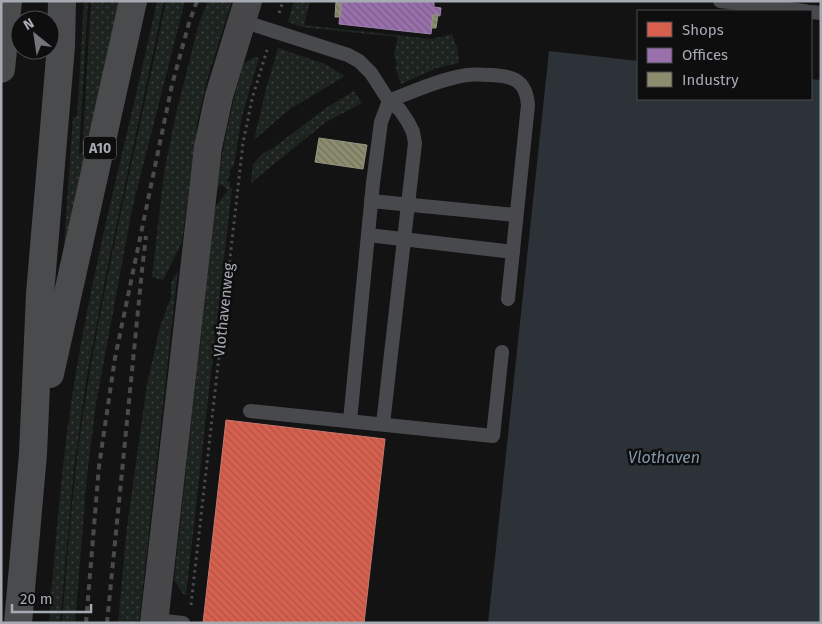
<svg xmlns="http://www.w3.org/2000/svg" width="822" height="624" viewBox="0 0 822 624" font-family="'Fira Sans',sans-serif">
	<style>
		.grass { fill: url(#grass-dots) }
		.water { fill: #2c3237 }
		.shops { fill: url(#shops-back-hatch); stroke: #c8766c }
		.offices { fill: url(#offices-back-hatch); stroke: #9d81ad }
		.industry { fill: url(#industry-back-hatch); stroke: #949583 }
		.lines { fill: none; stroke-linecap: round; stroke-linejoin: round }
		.path { stroke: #494b4d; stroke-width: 3; stroke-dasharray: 2.5 4; stroke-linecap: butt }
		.service { stroke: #48494c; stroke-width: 14 }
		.secondary { stroke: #47474a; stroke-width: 28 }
		.motorway { stroke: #4a4b4d; stroke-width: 28 }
		.rail { stroke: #494a4c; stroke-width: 4; stroke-dasharray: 6 5; stroke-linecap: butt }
		.labels { text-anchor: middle; stroke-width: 5; stroke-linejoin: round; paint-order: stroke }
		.shield { fill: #0e0e0f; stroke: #787b82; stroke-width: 1 }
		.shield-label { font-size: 14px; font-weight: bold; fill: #a6aab3 }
		.street-label { font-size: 15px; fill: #a6aab3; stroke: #0e0e0f }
		.water-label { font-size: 16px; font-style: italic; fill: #8097ab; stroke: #0e0e0f }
	</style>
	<defs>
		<pattern id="grass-dots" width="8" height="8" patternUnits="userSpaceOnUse" patternTransform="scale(1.25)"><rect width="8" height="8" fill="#1d231e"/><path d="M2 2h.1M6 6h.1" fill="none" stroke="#3b403c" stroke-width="1.8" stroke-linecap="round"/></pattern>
		<pattern id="shops-back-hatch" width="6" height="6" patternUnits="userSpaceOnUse" patternTransform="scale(1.25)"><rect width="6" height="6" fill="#d6604d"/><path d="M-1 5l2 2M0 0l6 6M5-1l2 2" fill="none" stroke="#ad5547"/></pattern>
		<pattern id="offices-back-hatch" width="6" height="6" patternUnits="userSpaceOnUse" patternTransform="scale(1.25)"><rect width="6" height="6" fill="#9970ab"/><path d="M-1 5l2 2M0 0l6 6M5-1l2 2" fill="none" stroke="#7a5e88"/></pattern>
		<pattern id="industry-back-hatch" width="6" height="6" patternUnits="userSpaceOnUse" patternTransform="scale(1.25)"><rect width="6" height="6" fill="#8c8c6e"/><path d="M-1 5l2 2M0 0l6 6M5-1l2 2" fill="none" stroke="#71715d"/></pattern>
	</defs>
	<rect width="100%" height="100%" fill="#131314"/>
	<!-- grass -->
	<g class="grass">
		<path d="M84,1H88L79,154L82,153L91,1H124L63,259L73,117H77Z"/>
		<path d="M157,1H164L105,280L86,382L74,469L60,623H49C55,547 61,472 72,397C92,264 129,133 157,1Z"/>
		<path d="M166,1H185L132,209L96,404L87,475L75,623H62C68,549 73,474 85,401C106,267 139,135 166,1Z"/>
		<path d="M208,1H232L208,77L198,118L182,242L163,280L152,277L164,173L175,118L199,23Z"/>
		<path d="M294,1H310L304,25L432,39L452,34L457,48L459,63L437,68L401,84L395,67L397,66L394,54L398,37L301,27L288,22Z"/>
		<path d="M278,48L325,64L345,76L290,109L254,140L266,89Z"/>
		<path d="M255,57L259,58L242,116L234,165L229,172L231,174L227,180L231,184L229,187L232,188L186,595H184L174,580L215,207L228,190L221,184L217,188C223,145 231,105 244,63Z"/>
		<path d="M354,91L362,103L326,122L251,183L253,164L262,154L273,148L326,108Z"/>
		<path d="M178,270L139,623H118L127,527L147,384L160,327L171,297V283Z"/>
	</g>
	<!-- water -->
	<path class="water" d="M549,51L638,61V99H811V79L821,80V623H488Z"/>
	<!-- shops -->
	<path class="shops" d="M226,420L385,439L364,623H203Z"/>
	<!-- offices -->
	<path class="offices" d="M341,1H434V7L441,8L440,16L433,15L431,34L339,24Z"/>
	<!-- industry -->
	<g class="industry">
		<path d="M336,1H341L340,17H335Z"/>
		<path d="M433,15H438L436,28H431Z"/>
		<path d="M319,138L367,145L363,169L315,162Z"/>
	</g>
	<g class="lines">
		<!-- path -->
		<g class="path">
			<path d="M279,13L283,1"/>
			<path d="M191,605L243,143L252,99L267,50"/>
		</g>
		<!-- service -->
		<g class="service">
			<path d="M720,1L805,11"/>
			<path d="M811,12L821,13"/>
			<path d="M242,21L348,55L359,61L371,73L389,101L400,110L408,122L413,132L415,143L383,424"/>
			<path d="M371,201L516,215"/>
			<path d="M368,235L513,252"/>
			<path d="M250,411L493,436L502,352"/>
			<path d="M350,421L373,183L381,122L389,101C414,91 441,79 467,75C475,74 483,75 491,75C513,76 526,80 528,105L508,299"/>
			<path d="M154,620L183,623"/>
		</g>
		<!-- secondary -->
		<path class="secondary" d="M154,623L208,147L219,96L248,1"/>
		<!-- motorway -->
		<g class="motorway">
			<path d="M1,69L8,1"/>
			<path d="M50,374L133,1"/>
			<path d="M18,623L33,454L40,294L61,46L62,1"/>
		</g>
		<!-- rail -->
		<g class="rail">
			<path d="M86,623L99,466L115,358L172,85L189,23L197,1"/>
			<path d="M107,623L142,270L146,236"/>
		</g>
	</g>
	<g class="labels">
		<!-- shield labels -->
		<rect class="shield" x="84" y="136.5" width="32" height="23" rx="4"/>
		<g class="shield-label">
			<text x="100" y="153">A10</text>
		</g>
		<!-- street labels -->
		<g class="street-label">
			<text transform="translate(224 310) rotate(-84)" y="5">Vlothavenweg</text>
		</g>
		<!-- water labels -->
		<g class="water-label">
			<text x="664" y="463">Vlothaven</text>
		</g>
	</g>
	<!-- border -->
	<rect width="822" height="624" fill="none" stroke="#a6aab3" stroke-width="5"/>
	<!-- legend -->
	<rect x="637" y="10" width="175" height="90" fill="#0e0e0f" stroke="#4b4c51"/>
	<rect x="647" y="22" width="25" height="15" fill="#d6604d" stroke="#4b4c51"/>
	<text x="682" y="35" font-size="15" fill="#a6aab3">Shops</text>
	<rect x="647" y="48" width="25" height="15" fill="#9970ab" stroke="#4b4c51"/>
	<text x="682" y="60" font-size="15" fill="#a6aab3">Offices</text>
	<rect x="647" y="72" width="25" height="15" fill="#8c8c6e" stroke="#4b4c51"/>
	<text x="682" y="85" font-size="15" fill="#a6aab3">Industry</text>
	<!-- north arrow -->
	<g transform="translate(35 35) rotate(330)"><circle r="24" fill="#0e0e0f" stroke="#4b4c51"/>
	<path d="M0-4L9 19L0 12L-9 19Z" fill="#73757b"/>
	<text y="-8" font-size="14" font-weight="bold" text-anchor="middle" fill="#a6aab3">N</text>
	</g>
	<!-- scale -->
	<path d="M12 604v8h79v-8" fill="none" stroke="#a6aab3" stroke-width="2.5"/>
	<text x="20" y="604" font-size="15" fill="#a6aab3" stroke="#0e0e0f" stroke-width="4" paint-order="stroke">20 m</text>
</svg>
